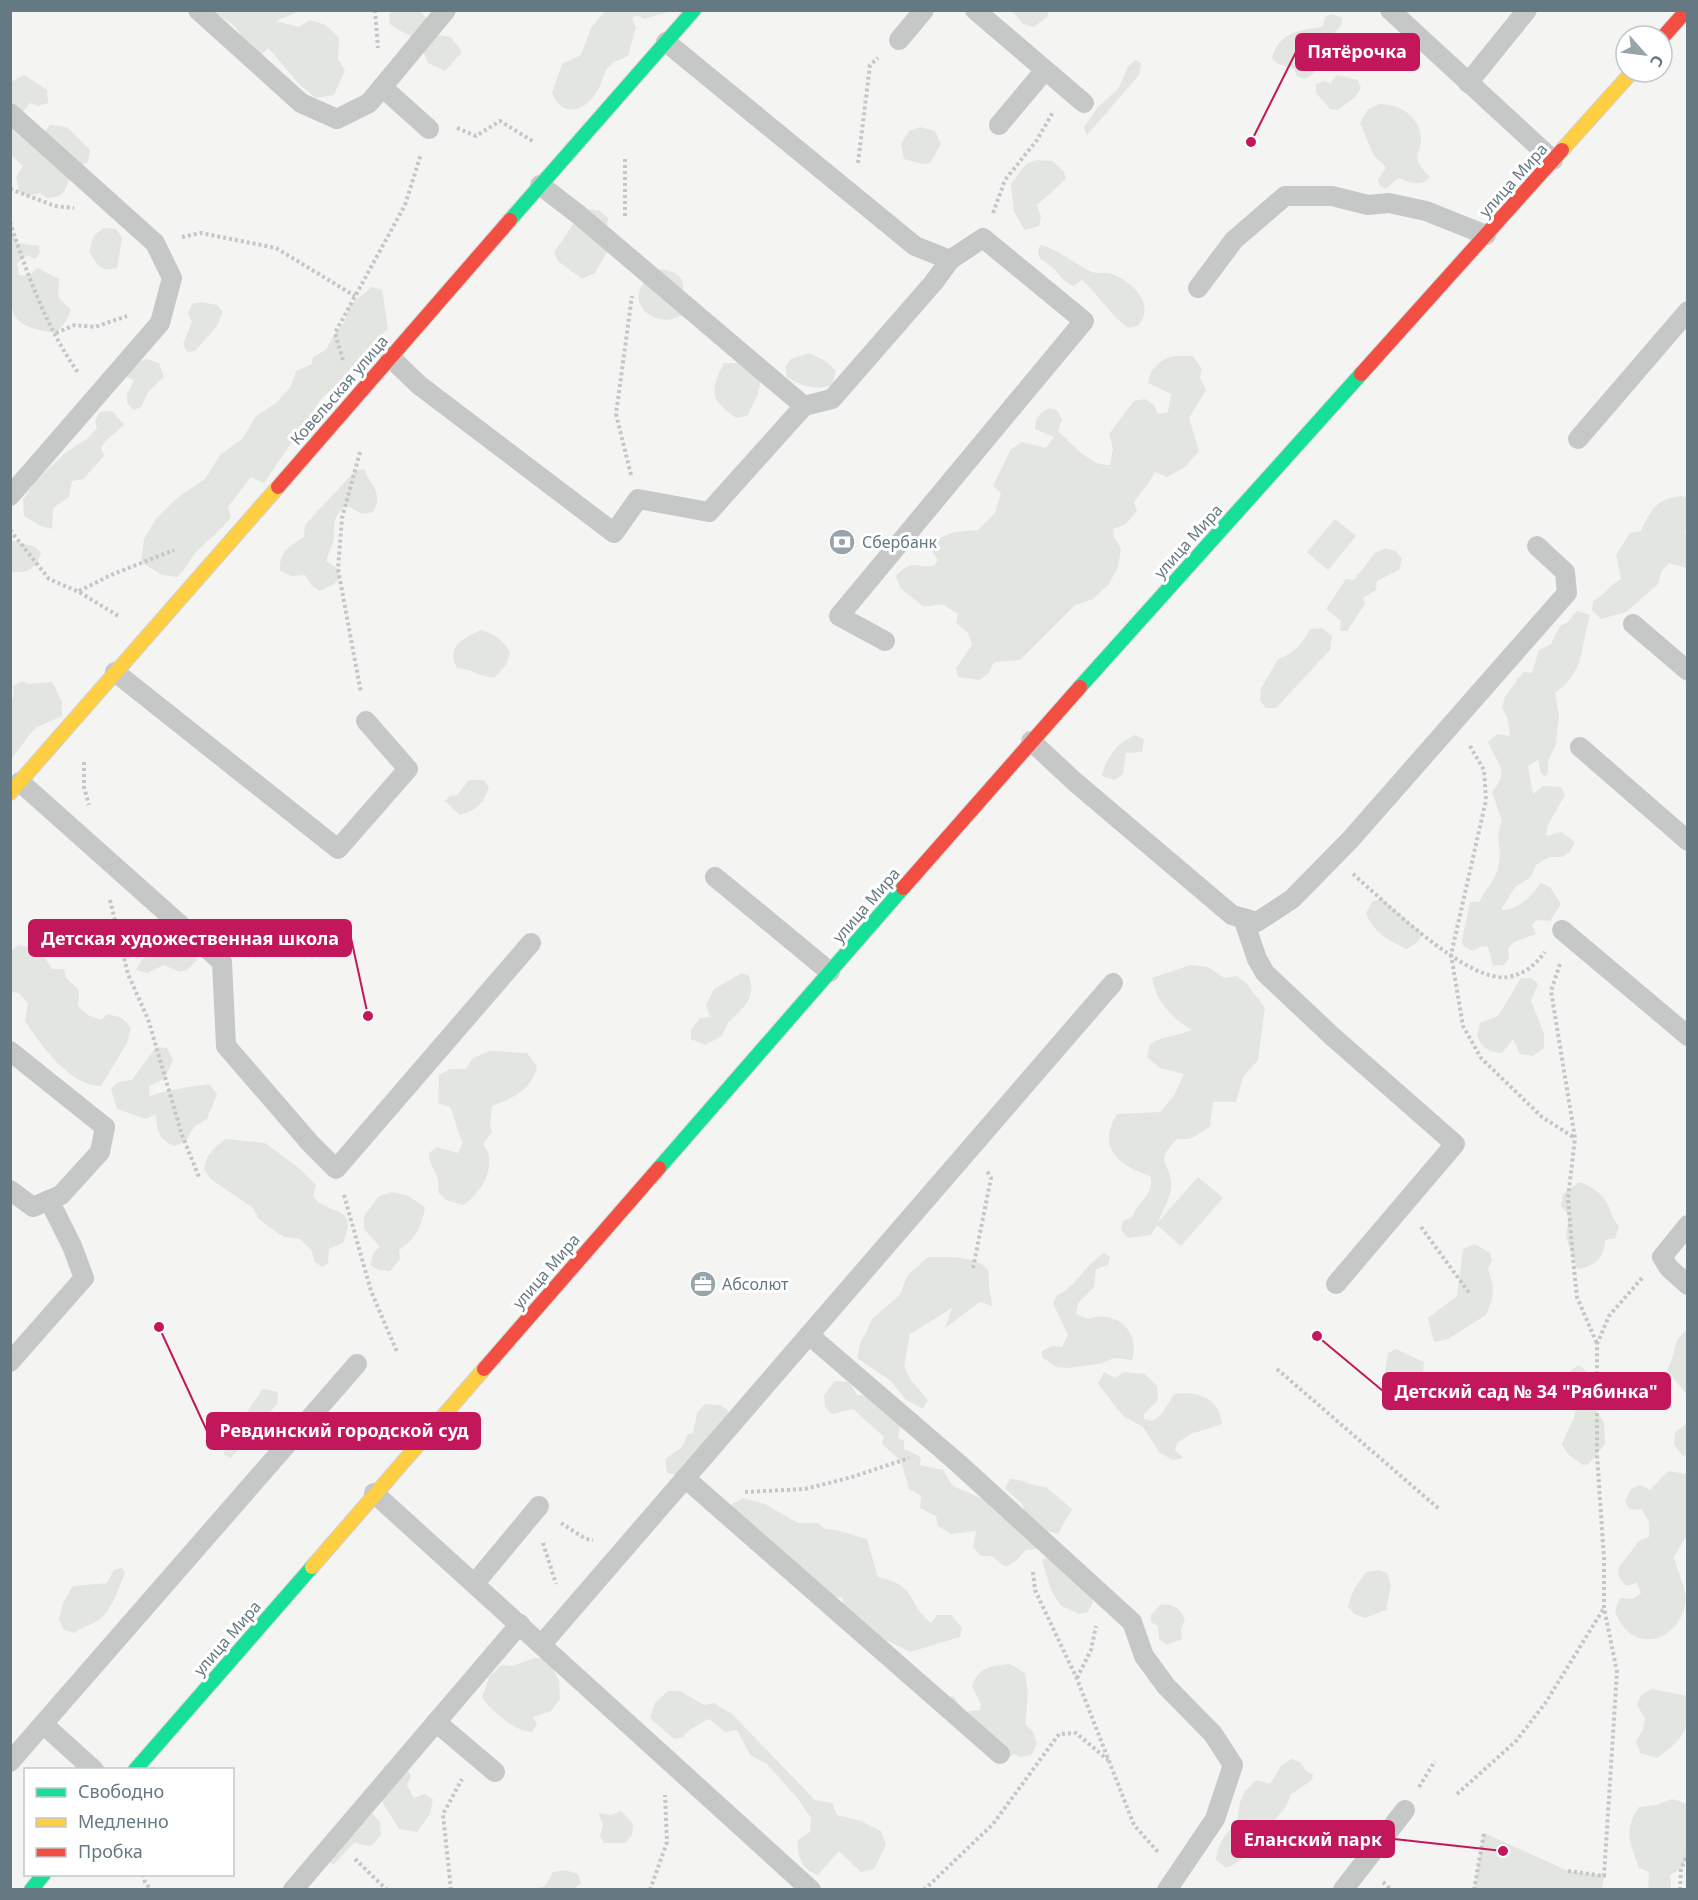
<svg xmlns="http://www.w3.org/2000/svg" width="1698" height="1900" viewBox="0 0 1698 1900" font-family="'Noto Sans',sans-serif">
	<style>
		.green { fill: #e3e6e0 }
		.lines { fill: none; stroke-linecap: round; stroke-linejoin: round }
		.fast-casing { stroke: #d0d2d2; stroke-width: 16 }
		.slow-casing { stroke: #d0d2d2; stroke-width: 16 }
		.jam-casing { stroke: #d0d2d2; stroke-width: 16 }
		.path { stroke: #c4c6c7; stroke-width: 4; stroke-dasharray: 3 3; stroke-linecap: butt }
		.lane { stroke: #c6c8c8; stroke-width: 20 }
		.fast { stroke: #16e098; stroke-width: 14 }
		.slow { stroke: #ffcf43; stroke-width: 14 }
		.jam { stroke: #f24e42; stroke-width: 14 }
		.labels { text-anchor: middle; stroke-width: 6; stroke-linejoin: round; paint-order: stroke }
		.street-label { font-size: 16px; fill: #657982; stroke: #fff }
		.poi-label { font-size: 16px; fill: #657982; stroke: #fff; text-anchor: start }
		.leader { fill: none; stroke: #c2185b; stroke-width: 2 }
		.callout-dot { fill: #c2185b; stroke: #fff; stroke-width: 2 }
		.callout { fill: #c2185b; stroke: #c2185b; stroke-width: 2 }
		.callout-label { font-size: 18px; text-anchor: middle; font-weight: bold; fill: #fff }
	</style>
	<rect width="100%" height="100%" fill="#f4f4f3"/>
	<!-- green -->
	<g class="green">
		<path d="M211,11H300L276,21L299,27L310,20L326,25L339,38L338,59L345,70L334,95L316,98L301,86L268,48L262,54C242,50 244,34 232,24C225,18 216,17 211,11Z"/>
		<path d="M392,11H419L429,20L437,35L451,37L462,52L445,71L428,63L424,54L426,43C413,35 402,34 390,24L389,15Z"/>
		<path d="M605,11H671L644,19L637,15L632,18L636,27L628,56C623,59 615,61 611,64C603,72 602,85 596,93C583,113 561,117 552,93L562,64L581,55L591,28Z"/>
		<path d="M1012,11H1049L1047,17L1034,27L1023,24Z"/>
		<path d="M1333,14L1342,18V24L1324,45L1313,74L1305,79L1297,76L1294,69L1278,64L1272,58C1279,33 1298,30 1322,27L1326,16Z"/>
		<path d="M1135,60L1141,63L1139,75L1087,135L1084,127L1098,107L1118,89L1128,67Z"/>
		<path d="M24,75L47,90L48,103L39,106L30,103L23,112H16L39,139L50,125L67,127L90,150L88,162C84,164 79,167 75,170C62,183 73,197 47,198L40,193L27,196L19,191L16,177L23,166L11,155V82Z"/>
		<path d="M1337,75L1358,80L1361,88L1355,97L1338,110L1330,109L1316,93V84L1324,81L1331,83Z"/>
		<path d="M1380,104C1401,104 1422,118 1421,142C1420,149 1416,154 1418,161C1420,167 1425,172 1430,177C1421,188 1410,182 1398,178L1386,189L1380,186L1378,180L1386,167L1374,156L1360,123L1368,109Z"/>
		<path d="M920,127L935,131L941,144L930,163L922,164L904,159L901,144L909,131Z"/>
		<path d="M1037,160L1053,161L1064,172L1066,179L1037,205L1041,216L1039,226L1025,230L1014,212L1011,184L1026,164Z"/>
		<path d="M589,209L600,211L608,218L607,228L612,243L595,273L582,279L558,261L554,253L579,215Z"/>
		<path d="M11,227L17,243L39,246L40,253L35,259L27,255L17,264L19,275L29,276L37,268L59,279L58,297L71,310L66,321L56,333C42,331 27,329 17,319C5,307 10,246 11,227Z"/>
		<path d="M104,228L116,229L122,238L117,268L106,270L98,265L89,252L94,235Z"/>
		<path d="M1040,245C1058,249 1073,263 1090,271C1097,275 1105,271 1112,274C1134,282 1156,306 1138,326L1128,328C1109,314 1099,295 1082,280L1074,286C1059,281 1057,266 1040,259L1038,252Z"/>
		<path d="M661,269C695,275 679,291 682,315C657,330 627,306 643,284C647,279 656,274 661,269Z"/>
		<path d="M372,287L382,290L388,329L375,340L369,355L322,398L264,483L251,477L228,507L231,518C220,530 209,540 197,551C189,559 186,570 177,577L162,575L141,562L144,539L156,519L177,498L205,479L220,455L243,438L256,416L276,403L290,388L296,371L312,364L313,357L326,350L335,333L344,323L350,305Z"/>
		<path d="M201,302L217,305L223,312L217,326L195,351L187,352L183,344L192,322L188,313L192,304Z"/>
		<path d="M809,353L826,361L836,371L832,385C816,391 802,386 787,377L785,367L791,359Z"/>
		<path d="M1174,356H1193L1202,369L1200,378L1206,390L1189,418L1199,451L1185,467L1167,477L1155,472C1149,485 1140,492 1134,503L1137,511L1126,524L1113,529L1114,537L1121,549L1118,567L1109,584L1093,599L1075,605L1020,660L994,662L989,673L979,680L958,677L956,668L972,645L968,633L956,623L958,614L942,604L924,607L900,588L896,576C911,558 916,569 934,566L938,560L931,550C941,530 958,532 978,530L995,513L1001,493L993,486L1011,449L1022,442L1046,448L1054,437L1035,429C1035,418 1039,413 1049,408L1057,410L1062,420L1058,431C1071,443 1091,467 1110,465L1113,449L1109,434L1134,401L1145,399L1154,405L1158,414L1168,412L1171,394L1148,383C1150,369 1160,359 1174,356Z"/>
		<path d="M147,359L159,363L164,377L148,392L141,407L134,410L127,403V394L134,380L121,375L134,363Z"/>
		<path d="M724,363H739L761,381L757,396L747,416L736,418C709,399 710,391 724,363Z"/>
		<path d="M112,411L124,425C115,434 107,437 101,448L104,456L83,479L72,481L69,497L53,508L52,529L41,526L24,516L23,500L35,482L66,452L87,439L97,428L95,421L100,412Z"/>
		<path d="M364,469C371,486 384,494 373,512L362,514L346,505C332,518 335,521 334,537C334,544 328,554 326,561L338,569L340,578L334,584L320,591L312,586L305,575L292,576L280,571C279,552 289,546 304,537L305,525L355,471Z"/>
		<path d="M1681,496L1687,498V527L1685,532L1687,537V568L1669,563L1662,570L1658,584L1626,612L1601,619L1592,610L1593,601C1605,595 1609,585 1621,579L1616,555L1630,533L1641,531C1651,509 1656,499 1681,496Z"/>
		<path d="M1335,519L1356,536L1328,570L1307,552Z"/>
		<path d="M10,540L35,547L41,553C36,570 27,573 11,572Z"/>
		<path d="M1386,548L1397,552L1402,559L1399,570L1377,581L1376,590L1363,598L1365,604L1347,631H1340L1341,621L1326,609L1346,579L1354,580L1375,553Z"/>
		<path d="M1577,611L1590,615C1580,647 1586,671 1555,693L1559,717L1556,744L1548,761V772L1545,777L1541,773L1538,760L1528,766L1533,794L1543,786L1561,787L1565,795L1548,825L1546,836L1561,832L1575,842L1570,852L1562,857H1549L1536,865L1530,878L1515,887L1501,910C1519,910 1531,896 1541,883L1550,887L1561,904L1550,921L1537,920L1532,925L1536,934L1514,942L1508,948L1509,958L1504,965L1493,966L1488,947L1482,946L1473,951L1463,946L1462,940L1470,902H1479C1486,888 1497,879 1499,863C1502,845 1494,840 1502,821L1492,792C1511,769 1497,765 1488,742L1497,734L1510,736L1508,720L1502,707L1505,697L1523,672L1532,673L1539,650L1551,644L1560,626L1568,622Z"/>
		<path d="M1322,628L1332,636L1330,650L1276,708H1266L1260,701L1261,689L1278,659C1292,655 1304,642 1310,629Z"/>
		<path d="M481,630C495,635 503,639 510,653L506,665L494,678C480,676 471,669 457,668C445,646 464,638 481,630Z"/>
		<path d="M22,681L29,684L52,682L62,702V716L35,728L11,759L10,698L14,697L13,686Z"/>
		<path d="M1135,735L1144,739L1142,752L1126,753L1123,774L1115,780L1102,776C1106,757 1118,742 1135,735Z"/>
		<path d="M469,780H484L489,788C483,803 476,811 460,815L445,801L450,796L457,795Z"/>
		<path d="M1381,898L1422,933C1419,942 1415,945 1406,949C1388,940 1373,932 1366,913L1372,902Z"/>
		<path d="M176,920L197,940L194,951L197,960L187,970L180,972L164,965L147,973L136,970L142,959L164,947L162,937L164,926Z"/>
		<path d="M19,945C36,948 44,954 52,969H64L66,978L79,990L78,1006L88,1015L101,1020L108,1014L122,1018L131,1028L127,1043L101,1086C68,1085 42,1046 25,1021L28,1003L19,993L11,992V951Z"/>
		<path d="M1191,965L1208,967L1224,978L1237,976L1246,983L1265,1008L1258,1060L1243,1077L1236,1102H1213L1210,1126C1200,1134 1191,1141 1177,1139C1155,1163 1167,1158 1171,1181C1173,1195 1163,1210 1158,1222L1198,1177L1223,1198L1181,1246L1157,1225L1151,1235L1128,1238L1121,1230L1123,1221L1133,1216C1137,1201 1156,1194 1150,1176C1119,1165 1096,1148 1117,1114L1160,1112L1174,1096L1184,1074L1160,1068L1147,1057L1150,1044C1162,1036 1178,1036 1192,1030C1172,1019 1156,1001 1152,978Z"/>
		<path d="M742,973L749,976C757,998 743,1008 729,1022C726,1025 725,1031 722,1035C718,1039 710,1042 705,1045L691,1039V1030L700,1018L710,1017L706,1005L714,989Z"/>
		<path d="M1521,978H1532L1538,984L1531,1000L1544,1034V1048L1533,1056L1520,1054L1513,1039L1502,1053C1488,1052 1482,1048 1477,1035L1480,1023L1498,1016Z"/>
		<path d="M156,1047L167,1048L173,1060L165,1078L150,1086L149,1097C159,1091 195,1086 209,1084L217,1094L207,1119L194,1127L185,1142L174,1146C160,1140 156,1130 156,1114L146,1119L117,1109L111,1089L118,1082L132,1080Z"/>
		<path d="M490,1051L527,1053L537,1066C532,1090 513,1098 492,1106L490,1125L492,1132L483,1144C485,1147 489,1153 489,1157C492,1175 477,1197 463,1205L446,1200L438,1192C442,1176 429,1168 429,1153L437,1147L458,1153L463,1142C456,1131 456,1119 450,1107L438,1103L439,1075L450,1069H466L473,1058Z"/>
		<path d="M226,1139L265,1143L299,1168L316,1185L313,1196C328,1217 360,1203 343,1243L329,1249L328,1263L323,1267L314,1262L312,1251L300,1239L284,1237L273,1230L259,1219L253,1208L212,1180L204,1170C206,1154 213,1148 226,1139Z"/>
		<path d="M1579,1182C1590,1186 1601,1192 1607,1203C1612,1212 1611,1218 1619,1226L1615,1238L1605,1240C1604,1258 1596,1266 1577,1269L1566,1237L1569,1215L1561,1206L1563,1194Z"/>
		<path d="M393,1192L408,1196L425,1207C422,1227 415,1239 399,1250L400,1259L390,1271L379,1270L370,1265L374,1252L380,1247L364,1229V1216L379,1196Z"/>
		<path d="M1475,1244L1490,1253L1492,1261L1488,1269L1493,1285L1492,1299L1486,1315L1448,1339L1434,1342L1428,1318L1457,1296L1463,1249Z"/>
		<path d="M1104,1253L1110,1257L1108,1265L1096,1269L1094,1287L1078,1303L1076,1314L1088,1319C1116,1309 1141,1332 1132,1360L1114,1358L1099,1364L1068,1368L1056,1367L1042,1357V1351L1052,1346L1062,1347L1068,1335L1053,1303L1056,1296C1077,1287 1083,1266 1104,1253Z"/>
		<path d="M928,1257C943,1257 977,1255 987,1269C990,1274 988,1277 989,1283C989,1291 992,1297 992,1306L980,1302L945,1328L952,1308L910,1334L904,1366L911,1380L928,1400L923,1409L905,1399L891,1381L857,1358L860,1344L873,1318L899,1296L908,1275Z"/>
		<path d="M1687,1330V1395L1667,1370C1677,1355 1671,1341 1687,1330Z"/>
		<path d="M1396,1349L1424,1362L1422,1383L1408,1386L1384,1377L1388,1353Z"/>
		<path d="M1579,1365L1587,1372L1586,1397L1604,1422L1605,1444L1589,1464L1583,1465L1569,1455L1562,1445C1567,1429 1580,1413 1577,1395C1576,1388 1571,1380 1569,1372Z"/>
		<path d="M1104,1372L1115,1378L1124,1372L1145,1374L1157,1386L1158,1400L1144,1414V1419L1152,1421L1162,1414L1174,1394C1197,1391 1219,1397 1222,1424L1191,1434L1177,1443L1175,1450L1184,1458L1173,1460L1160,1453L1143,1427L1123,1416L1098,1384Z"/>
		<path d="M835,1381L849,1382L857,1395L873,1397L887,1411L886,1415L894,1417L901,1423L898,1438L904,1441V1449L918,1455L921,1459L920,1465L943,1470L953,1486L987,1501L1041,1545L1037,1549L1026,1550L1016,1561L1005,1567L992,1556H981L973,1547L976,1531L951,1534L938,1526L936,1516L920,1508L921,1496L909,1489L901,1461L882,1444L884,1437L853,1409L832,1414L825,1407L824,1395Z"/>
		<path d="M263,1389L278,1392L277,1404L231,1458L223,1454L226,1448L225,1434L240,1429L247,1421L246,1413Z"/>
		<path d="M705,1404L720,1405L728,1410L727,1419L676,1475L667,1473L665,1459L682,1447L688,1434L693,1433L697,1413Z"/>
		<path d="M1687,1423V1455L1683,1456L1674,1445L1675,1433Z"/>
		<path d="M1668,1471L1687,1474V1535L1674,1557C1676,1566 1686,1590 1686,1598C1682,1643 1631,1657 1615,1611L1620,1598L1633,1599L1641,1593L1637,1583L1626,1586L1619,1577L1618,1568L1640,1540L1649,1537V1522L1642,1510L1629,1509L1625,1501L1631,1489L1640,1485L1650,1490Z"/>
		<path d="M1010,1479C1023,1479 1032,1487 1046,1487L1072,1509L1058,1534L1041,1529L1027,1518L1022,1504L1005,1488Z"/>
		<path d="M743,1498L765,1504L798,1523H818L825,1529L836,1530L867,1539L878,1577C918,1585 906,1603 931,1623L937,1615H951L962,1628L960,1637L910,1652L888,1641L877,1647L842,1615L843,1598L833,1597L731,1512L732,1504Z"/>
		<path d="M1050,1556L1089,1591L1093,1602L1088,1612L1079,1614L1060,1605L1051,1590L1042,1560Z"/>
		<path d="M122,1568L125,1573C117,1590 114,1607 100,1619C93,1625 82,1626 75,1633L64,1630L59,1620L63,1603L73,1586L107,1583L114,1570Z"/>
		<path d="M1379,1570L1387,1573L1391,1586L1386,1610L1365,1618L1354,1614L1348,1606L1354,1589L1366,1572Z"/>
		<path d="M1161,1604C1173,1605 1180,1607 1185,1619L1181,1629L1182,1639L1167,1645L1159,1639L1158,1626L1151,1622V1615Z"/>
		<path d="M535,1658L549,1659L559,1681L560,1699L551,1711L533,1717L537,1724L532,1732C513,1731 494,1712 482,1698L489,1677L501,1665L512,1666Z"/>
		<path d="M1010,1664L1025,1673L1028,1694L1025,1724L1033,1732L1037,1744L1031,1755L1020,1757L1014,1754L1003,1763L986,1749L943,1698L953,1696L965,1712L980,1710L981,1704L972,1686C979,1666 991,1666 1010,1664Z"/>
		<path d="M1652,1689L1687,1696C1688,1731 1687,1736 1657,1758L1640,1753L1636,1741L1643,1730L1645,1718L1637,1705L1641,1695Z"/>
		<path d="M668,1691H680L704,1705L714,1703L732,1714L815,1800L832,1803L837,1815L861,1821L881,1831L886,1845L874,1869L861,1872L839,1851L818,1875C801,1869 797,1857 798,1840L810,1832L811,1818L798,1799L767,1764L750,1755L737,1730L725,1732L709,1719L689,1730L683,1737L674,1739L650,1718L655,1703Z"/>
		<path d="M1291,1759L1300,1762L1307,1772L1313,1774L1312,1780L1290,1795C1289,1807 1279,1814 1272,1823C1269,1827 1271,1832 1268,1836C1263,1845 1236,1865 1226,1868L1216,1860C1218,1844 1224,1834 1237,1824C1240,1802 1238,1796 1257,1780L1270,1784L1281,1766Z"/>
		<path d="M394,1763L406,1768L411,1776L407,1786L414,1798L424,1794L433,1799L430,1814L417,1832L399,1829L378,1795L384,1766Z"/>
		<path d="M1672,1799L1687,1804V1859L1681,1869L1670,1875L1671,1889H1648L1649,1872L1639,1868C1630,1841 1623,1831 1639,1807L1656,1805Z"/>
		<path d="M621,1811L633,1824L632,1835L625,1843H604L600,1836L603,1824L598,1813L611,1815Z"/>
		<path d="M372,1813L380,1822L381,1835L371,1846L354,1843L333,1865L329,1860Z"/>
		<path d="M1484,1833L1568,1871L1604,1876L1602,1889H1474Z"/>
		<path d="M565,1870L578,1874L581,1883L574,1889H527C544,1887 545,1890 553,1872Z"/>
	</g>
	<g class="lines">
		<defs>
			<g id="fast">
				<path d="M510,220L694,10"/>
				<path d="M1080,687L1361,374"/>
				<path d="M659,1168L903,888"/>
				<path d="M135,1770L312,1567"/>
				<path d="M31,1890L44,1874"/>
			</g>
			<g id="slow">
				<path d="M1562,150L1632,72"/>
				<path d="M10,793L278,487"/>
				<path d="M312,1567L484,1369"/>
			</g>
			<g id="jam">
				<path d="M1662,38L1687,10"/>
				<path d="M1361,374L1562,150"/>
				<path d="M278,487L510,220"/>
				<path d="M903,888L1080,687"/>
				<path d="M484,1369L659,1168"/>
			</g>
		</defs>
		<!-- fast casing -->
		<use href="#fast" class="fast-casing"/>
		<!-- slow casing -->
		<use href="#slow" class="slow-casing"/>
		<!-- jam casing -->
		<use href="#jam" class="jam-casing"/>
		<!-- path -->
		<g class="path">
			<path d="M375,10L378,48"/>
			<path d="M457,128L476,136L500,121L534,142"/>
			<path d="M625,159V219"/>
			<path d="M858,163L870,65L878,58"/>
			<path d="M10,189L55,206L74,208"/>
			<path d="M993,213L1005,180L1037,140L1053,112"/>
			<path d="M10,222C27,274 47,329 79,374"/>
			<path d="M182,237L201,233L276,248L355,296"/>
			<path d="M56,333L75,325L95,327L127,316"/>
			<path d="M343,360L335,333L405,205L421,154"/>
			<path d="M360,452L342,518L338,569L361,693"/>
			<path d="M631,475L616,414L632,296"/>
			<path d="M10,530L49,579L79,592L120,617"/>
			<path d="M79,591L111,575L174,550"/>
			<path d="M1470,746L1484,770L1486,800L1451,955L1463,1026L1481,1058L1542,1117L1575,1138"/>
			<path d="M84,762V787L89,805"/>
			<path d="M1353,874C1384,901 1468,984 1508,977C1525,974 1535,965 1545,952"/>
			<path d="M110,900L128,974L148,1019L182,1135L199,1177"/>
			<path d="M1560,964L1551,991L1575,1138L1568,1198L1573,1259L1577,1297L1597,1344"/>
			<path d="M344,1195L371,1291L397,1352"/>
			<path d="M1421,1227L1470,1294"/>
			<path d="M973,1268L991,1178L987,1171"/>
			<path d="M1277,1369L1439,1509"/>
			<path d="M745,1492L805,1489L852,1477L909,1458"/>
			<path d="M561,1523L586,1539L593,1540"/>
			<path d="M543,1543L556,1584"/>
			<path d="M1033,1572L1035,1590L1077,1679L1134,1825L1158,1852"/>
			<path d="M1077,1678L1091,1650L1096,1626"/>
			<path d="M1419,1787L1435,1761"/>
			<path d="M1457,1794L1516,1741L1546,1702L1604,1608"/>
			<path d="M355,1859L387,1890"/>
			<path d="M1568,1871L1604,1876L1617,1672L1604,1608V1559L1597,1455V1344L1609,1316L1643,1277"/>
			<path d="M143,1874L145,1882L151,1890"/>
			<path d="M1383,1882L1391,1890"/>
			<path d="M451,1890L443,1814L462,1779"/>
			<path d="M650,1890L667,1842L665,1795"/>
			<path d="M924,1890L993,1824L1059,1734L1076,1733L1108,1760"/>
			<path d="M1474,1890L1484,1833"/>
			<path d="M1680,1890L1681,1869L1688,1853"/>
		</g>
		<!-- lane -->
		<g class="lane">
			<path d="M198,10L301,103L337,119L369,103L446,10"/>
			<path d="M975,10L1084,103"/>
			<path d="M1390,10L1553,160"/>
			<path d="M899,40L924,10"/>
			<path d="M666,42L915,246L950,260L983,238L1084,321L839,616L885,641"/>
			<path d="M1468,83L1527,10"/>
			<path d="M382,87L429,129"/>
			<path d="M10,113L155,243L172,278L160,323L10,496"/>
			<path d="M999,125L1045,70"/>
			<path d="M540,185L579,215L804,406L832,399L934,282L950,260"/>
			<path d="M1198,288L1234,240L1285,196H1332L1368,205L1389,203L1426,211L1486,235"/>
			<path d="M390,357L419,385L614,533L638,499L709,512L804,406"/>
			<path d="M1578,439L1688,311"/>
			<path d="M1633,624L1688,671"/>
			<path d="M115,672L338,849L408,769L366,721"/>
			<path d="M1031,741L1075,782L1232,915L1257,922L1292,899L1350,840L1567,593L1565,572L1537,546"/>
			<path d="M1580,747L1688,841"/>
			<path d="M20,782L222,962L226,1046L310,1143L336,1169L531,943"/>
			<path d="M715,877L830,972"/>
			<path d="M1243,918L1257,959L1265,973L1333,1037L1455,1144L1336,1284"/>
			<path d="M1562,930L1688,1036"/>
			<path d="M10,1051L105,1127L100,1152L61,1195L33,1207L10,1190"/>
			<path d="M1688,1225L1662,1257L1669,1268L1688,1285"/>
			<path d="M809,1335L959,1464L1132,1622L1144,1656L1166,1686L1213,1734L1233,1765L1215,1819L1167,1890"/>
			<path d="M10,1362L84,1278L72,1246L49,1200"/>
			<path d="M685,1478L1000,1754"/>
			<path d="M374,1493L811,1890"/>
			<path d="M475,1583L539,1506"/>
			<path d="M542,1644L1113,983"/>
			<path d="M436,1722L495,1772"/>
			<path d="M10,1762L43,1724"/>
			<path d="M94,1770L43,1724L357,1364"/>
			<path d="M293,1890L520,1624"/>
			<path d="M1343,1890L1405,1810"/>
		</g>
		<!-- fast -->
		<use href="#fast" class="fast"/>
		<!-- slow -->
		<use href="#slow" class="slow"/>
		<!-- jam -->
		<use href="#jam" class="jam"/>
	</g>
	<!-- icons -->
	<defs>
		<symbol id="bank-disc" viewBox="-11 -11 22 22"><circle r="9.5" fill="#97a4aa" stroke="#fff"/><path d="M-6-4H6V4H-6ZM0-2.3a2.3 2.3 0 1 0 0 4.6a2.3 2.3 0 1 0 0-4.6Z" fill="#fff"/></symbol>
		<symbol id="office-disc" viewBox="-11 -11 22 22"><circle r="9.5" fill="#97a4aa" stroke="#fff"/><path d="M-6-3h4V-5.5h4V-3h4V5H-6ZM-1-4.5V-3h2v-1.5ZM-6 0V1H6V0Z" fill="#fff"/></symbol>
	</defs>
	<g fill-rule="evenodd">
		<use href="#bank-disc" x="827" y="527" width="30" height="30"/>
		<use href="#office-disc" x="688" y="1269" width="30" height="30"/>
	</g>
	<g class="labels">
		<!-- street labels -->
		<g class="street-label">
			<text transform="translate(1513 180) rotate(-48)" y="6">улица Мира</text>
			<text transform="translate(339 390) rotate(-49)" y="6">Ковельская улица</text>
			<text transform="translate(1188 541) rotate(-48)" y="6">улица Мира</text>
			<text transform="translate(866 905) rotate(-49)" y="6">улица Мира</text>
			<text transform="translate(546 1271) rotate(-49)" y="6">улица Мира</text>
			<text transform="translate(227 1638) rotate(-49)" y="6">улица Мира</text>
		</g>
		<!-- poi labels -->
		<g class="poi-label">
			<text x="862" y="548">Сбербанк</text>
			<text x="722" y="1290">Абсолют</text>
		</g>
	</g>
	<!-- callouts -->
	<path class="leader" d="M1251 142L1296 52M368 1016L351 938M1317 1336L1383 1391M159 1327L207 1431M1503 1851L1394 1839"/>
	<g class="callout-dot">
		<circle cx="1251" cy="142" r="6"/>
		<circle cx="368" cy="1016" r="6"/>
		<circle cx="1317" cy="1336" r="6"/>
		<circle cx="159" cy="1327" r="6"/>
		<circle cx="1503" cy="1851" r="6"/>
	</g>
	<g class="callout">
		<rect x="1296" y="34" width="123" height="36" rx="6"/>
		<rect x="29" y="920" width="322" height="36" rx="6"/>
		<rect x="1383" y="1373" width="287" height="36" rx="6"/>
		<rect x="207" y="1413" width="273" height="36" rx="6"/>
		<rect x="1232" y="1821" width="162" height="36" rx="6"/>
	</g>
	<g class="callout-label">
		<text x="1357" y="58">Пятёрочка</text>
		<text x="190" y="945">Детская художественная школа</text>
		<text x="1526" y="1398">Детский сад № 34 "Рябинка"</text>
		<text x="344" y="1437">Ревдинский городской суд</text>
		<text x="1313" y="1846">Еланский парк</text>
	</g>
	<!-- border -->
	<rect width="1698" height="1900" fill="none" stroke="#657982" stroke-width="24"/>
	<!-- legend -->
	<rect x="24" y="1768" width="210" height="108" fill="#ffffff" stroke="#c1c9cd" stroke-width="1.5"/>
	<rect x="36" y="1788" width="30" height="9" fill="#16e098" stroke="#c1c9cd" stroke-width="1.5"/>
	<text x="78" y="1798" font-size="18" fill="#657982">Свободно</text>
	<rect x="36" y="1818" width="30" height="9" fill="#ffcf43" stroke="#c1c9cd" stroke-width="1.5"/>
	<text x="78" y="1828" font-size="18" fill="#657982">Медленно</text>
	<rect x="36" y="1848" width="30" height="9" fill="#f24e42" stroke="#c1c9cd" stroke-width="1.5"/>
	<text x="78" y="1858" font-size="18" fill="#657982">Пробка</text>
	<!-- north arrow -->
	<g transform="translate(1644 54) rotate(118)"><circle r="28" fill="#ffffff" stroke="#c1c9cd" stroke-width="1.5"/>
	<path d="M0-4.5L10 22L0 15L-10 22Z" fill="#97a4aa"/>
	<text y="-9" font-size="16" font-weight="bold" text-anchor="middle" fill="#657982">С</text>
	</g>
</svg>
